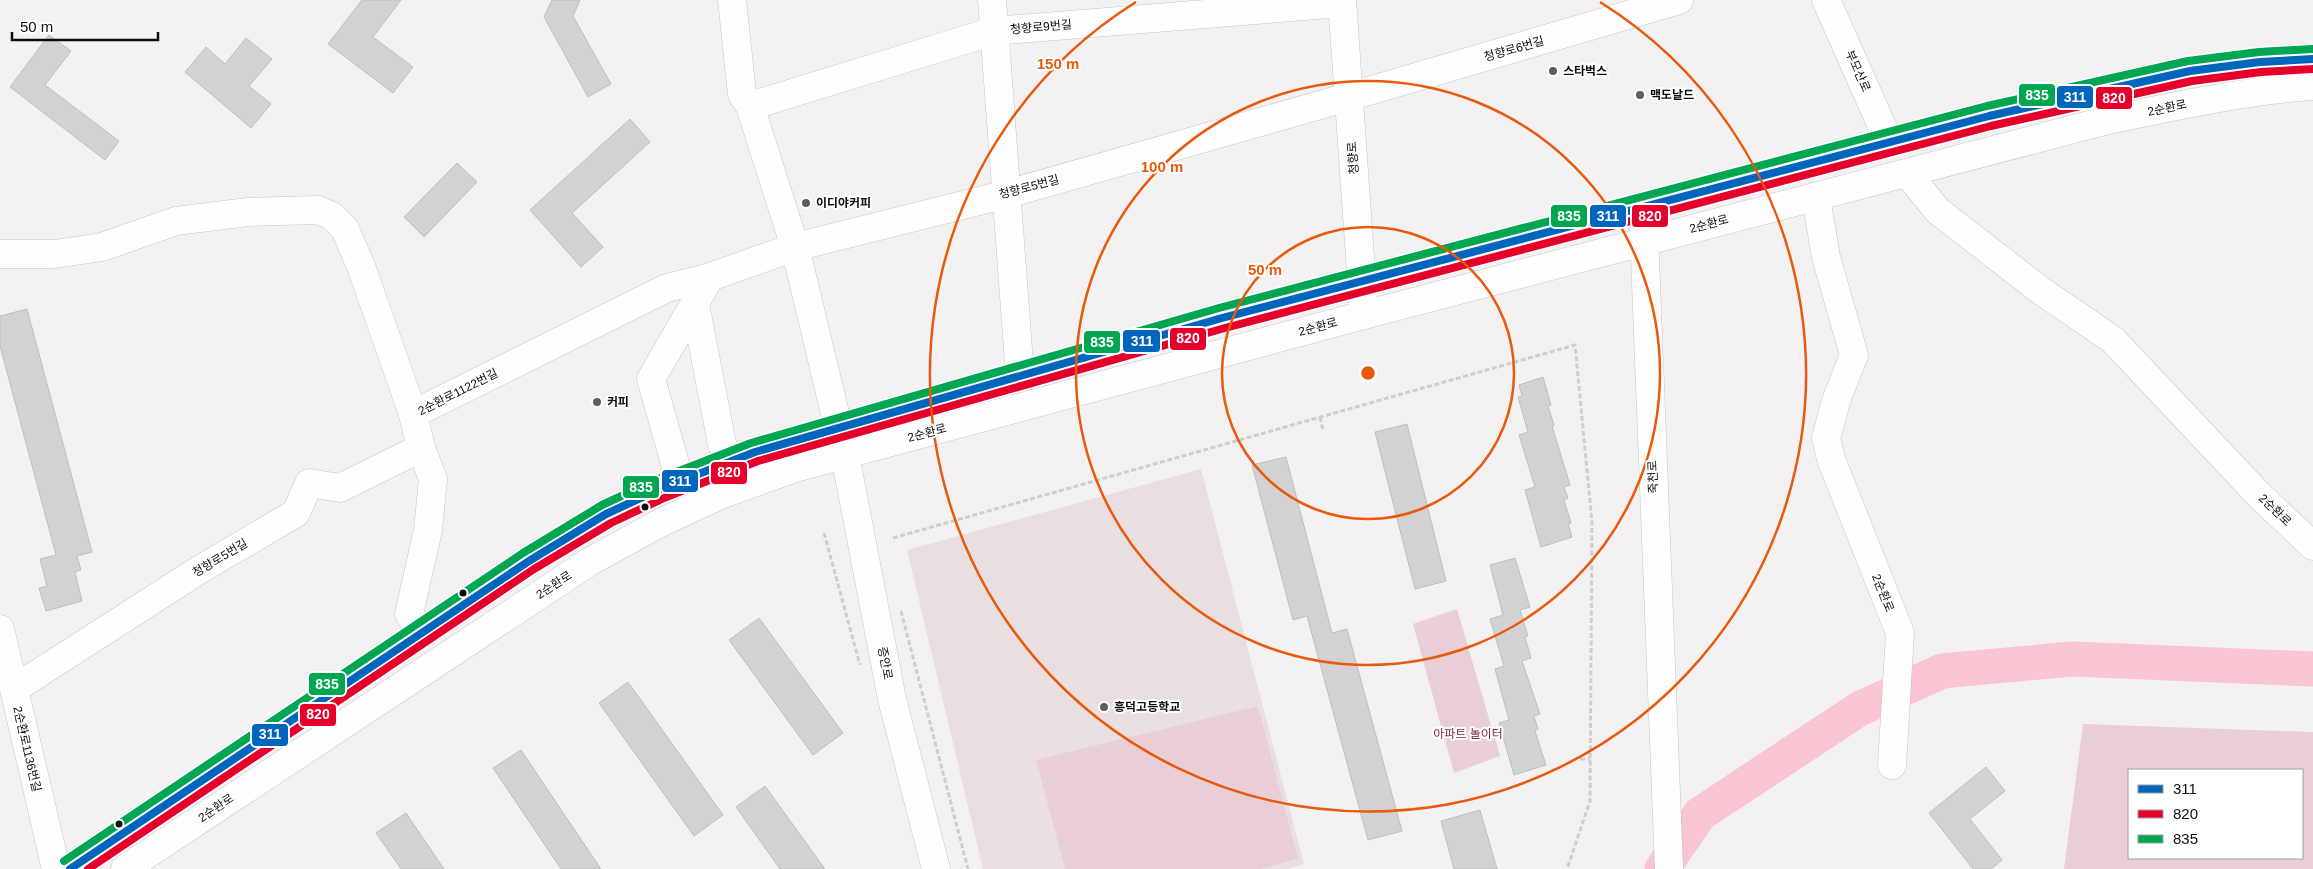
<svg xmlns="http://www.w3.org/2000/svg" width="2313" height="869" viewBox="0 0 2313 869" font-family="Helvetica,'Noto Sans KR',sans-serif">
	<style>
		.built { fill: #e9dfe1 }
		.green { fill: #eaced5; fill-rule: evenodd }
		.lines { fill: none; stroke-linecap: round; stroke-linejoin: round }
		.river { stroke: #fac5d2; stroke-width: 35 }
		.building { fill: #d3d1d2; stroke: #bfbdbd }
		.minor-casing { stroke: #c7c5c5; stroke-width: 29 }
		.major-casing { stroke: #c7c5c5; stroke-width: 29 }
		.path { stroke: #cfcece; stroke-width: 3; stroke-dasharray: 5 2.5; stroke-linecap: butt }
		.minor { stroke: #fdfdfd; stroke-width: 28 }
		.major { stroke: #fdfdfd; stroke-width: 28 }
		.bus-1-casing { stroke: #fff; stroke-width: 11 }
		.bus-2-casing { stroke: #fff; stroke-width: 11 }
		.bus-3-casing { stroke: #fff; stroke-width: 11 }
		.bus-1 { stroke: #0065bd; stroke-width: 8 }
		.bus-2 { stroke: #e4002b; stroke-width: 8 }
		.bus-3 { stroke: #00a651; stroke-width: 8 }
		.ring { fill: none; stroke: #e8590c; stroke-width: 2.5 }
		.poi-dot { fill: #5e5c5c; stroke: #fff; stroke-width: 2 }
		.bus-dot { fill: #0e0c0c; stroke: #fff; stroke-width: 2 }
		.labels { text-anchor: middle; stroke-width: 4; stroke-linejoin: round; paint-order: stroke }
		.street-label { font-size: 12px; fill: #0e0c0c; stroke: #fff }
		.poi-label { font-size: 12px; font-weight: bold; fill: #0e0c0c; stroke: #fff; text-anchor: start }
		.park-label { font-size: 12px; fill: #7b2643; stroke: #fff }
		.centre { fill: #e8590c; stroke: #fff; stroke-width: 2.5 }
		.ring-label { font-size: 15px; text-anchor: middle; font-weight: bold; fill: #e8590c; stroke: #fff; stroke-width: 4; stroke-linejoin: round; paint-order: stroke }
		.line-badge { stroke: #fff; stroke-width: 2 }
		.badge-label { font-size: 14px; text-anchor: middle; font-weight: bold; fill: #fff }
	</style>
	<rect width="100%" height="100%" fill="#f4f1f2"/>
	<!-- built -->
	<path class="built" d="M1201,469L1304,864L1288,869H983L907,550Z"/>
	<!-- green -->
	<g class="green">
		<path d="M1457,609L1500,756L1454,773L1413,624Z"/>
		<path d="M1258,706L1298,859L1260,869H1065L1036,760Z"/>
		<path d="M2083,724L2313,732V869H2064ZM2302,770V858H2129V770Z"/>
	</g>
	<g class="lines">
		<!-- river -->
		<path class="river" d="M1662,869L1700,814L1859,709L1942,671L2072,659L2313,669"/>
	</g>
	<!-- building -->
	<g class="building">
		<path d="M362,0H401L373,37L413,67L393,93L328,44Z"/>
		<path d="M552,0H580L573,16L611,84L588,97L544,17Z"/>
		<path d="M49,35L71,51L45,85L119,141L105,160L10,87Z"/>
		<path d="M246,38L272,59L249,86L271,104L251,128L185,72L206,47L225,64Z"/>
		<path d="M630,119L650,142L572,213L603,247L581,267L530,210Z"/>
		<path d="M457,163L477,182L424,237L404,217Z"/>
		<path d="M27,309L92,552L77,556L81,570L75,572L82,601L46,611L39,588L47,586L40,559L56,555L0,346V316Z"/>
		<path d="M1543,377L1551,405L1548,406L1554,425L1552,426L1570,485L1564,487L1568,498L1564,500L1571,523L1568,524L1572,537L1541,547L1525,490L1535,487L1519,435L1528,432L1518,397L1522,396L1519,385Z"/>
		<path d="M1407,424L1446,581L1415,589L1375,432Z"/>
		<path d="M1286,457L1332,633L1347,629L1402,831L1368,840L1307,616L1293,620L1252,465Z"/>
		<path d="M1515,558L1530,607L1520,610L1528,636L1525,637L1531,658L1522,661L1540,714L1534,716L1538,729L1535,731L1546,765L1514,775L1499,723L1509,720L1495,669L1504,666L1490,619L1503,615L1490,565Z"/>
		<path d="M759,618L843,733L813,755L729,640Z"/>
		<path d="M628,682L723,815L694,836L599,703Z"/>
		<path d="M521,750L601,869H561L493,768Z"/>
		<path d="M1986,767L2005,791L1970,819L2002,860L1991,869H1973L1929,813Z"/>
		<path d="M765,786L825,869H780L736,807Z"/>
		<path d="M1480,810L1497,869H1454L1441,821Z"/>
		<path d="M406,813L444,869H401L376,833Z"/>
	</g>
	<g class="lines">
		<defs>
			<g id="minor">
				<path d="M732,0L742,94L750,106L795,247L845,455L892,699L936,869"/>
				<path d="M992,0L1020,376"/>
				<path d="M1342,0L1364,315"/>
				<path d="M1826,0L1889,142"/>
				<path d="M750,106L994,31L1342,3"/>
				<path d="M1907,173L1938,211L2040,290L2113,340L2259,495L2313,546"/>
				<path d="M1816,198L1826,257L1854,355L1836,401L1826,438L1831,459L1900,633L1892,765"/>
				<path d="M1643,207L1669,869"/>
				<path d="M0,254H55L102,247L176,221L248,212L318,210L332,216L345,229L362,269L413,414"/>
				<path d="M695,304L722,444L731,461"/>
				<path d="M680,481L651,379L710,277"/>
				<path d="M0,629L56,869"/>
				<path d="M421,633L409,614L428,530L433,479L421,448L413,414L667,288L710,277L795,247L1007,194L1348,97L1679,0"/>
				<path d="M14,689L199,570L296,513L309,483L340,488L421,448"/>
			</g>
			<g id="major">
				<path d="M70,869L529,561L606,514L660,489L755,452L1222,318L1989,116L2121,85L2190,71L2260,62L2313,59"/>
				<path d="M125,869L589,562L660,523L720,495L795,468L1364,315L2108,120C2176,106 2244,91 2313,86"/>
			</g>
		</defs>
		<!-- minor casing -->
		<use href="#minor" class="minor-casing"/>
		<!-- major casing -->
		<use href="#major" class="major-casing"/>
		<!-- path -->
		<g class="path">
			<path d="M1320,417L1323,430"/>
			<path d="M824,533L860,665"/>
			<path d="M893,538L1575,345L1592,522L1590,801L1567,869"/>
			<path d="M901,611L968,869"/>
			<path d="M1580,759H1590"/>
		</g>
		<!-- minor -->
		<use href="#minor" class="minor"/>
		<!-- major -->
		<use href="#major" class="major"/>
		<defs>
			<path id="bus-1" d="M70,869L529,561L606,514L660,489L755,452L1222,318L1989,116L2190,71L2260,62L2313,59"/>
			<path id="bus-2" d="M88,869L534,569L611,523L664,498L758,461L1225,328L1991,126L2192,81L2261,72L2313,69"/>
			<path id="bus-3" d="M64,861L523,553L602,505L656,480L751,443L1219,308L1987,106L2188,61L2259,52L2312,49"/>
		</defs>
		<!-- bus-1 casing -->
		<use href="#bus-1" class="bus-1-casing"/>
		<!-- bus-2 casing -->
		<use href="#bus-2" class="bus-2-casing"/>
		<!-- bus-3 casing -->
		<use href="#bus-3" class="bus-3-casing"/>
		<!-- bus-1 -->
		<use href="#bus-1" class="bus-1"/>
		<!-- bus-2 -->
		<use href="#bus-2" class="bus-2"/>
		<!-- bus-3 -->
		<use href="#bus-3" class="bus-3"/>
	</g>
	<!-- distance rings -->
	<g class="ring">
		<circle cx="1368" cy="373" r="146"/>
		<circle cx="1368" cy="373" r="292"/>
		<path d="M1600 2A438 438 0 1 1 1136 2"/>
	</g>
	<!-- markers -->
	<g class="poi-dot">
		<circle cx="1553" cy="71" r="5"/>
		<circle cx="1640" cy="95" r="5"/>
		<circle cx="806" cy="203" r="5"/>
		<circle cx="597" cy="402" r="5"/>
		<circle cx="1104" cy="707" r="5"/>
	</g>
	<g class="bus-dot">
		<circle cx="645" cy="507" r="4.5"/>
		<circle cx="463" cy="593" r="4.5"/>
		<circle cx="119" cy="824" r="4.5"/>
	</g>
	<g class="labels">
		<!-- street labels -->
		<g class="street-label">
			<text transform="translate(1041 27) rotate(-5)" y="4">청향로9번길</text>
			<text transform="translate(1514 49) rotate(-16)" y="4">청향로6번길</text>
			<text transform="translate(1858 71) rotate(66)" y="4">부모산로</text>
			<text transform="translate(2167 108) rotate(-12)" y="4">2순환로</text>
			<text transform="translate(1353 158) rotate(-94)" y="4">청향로</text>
			<text transform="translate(1029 187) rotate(-15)" y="4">청향로5번길</text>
			<text transform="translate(1709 224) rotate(-15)" y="4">2순환로</text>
			<text transform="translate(1318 327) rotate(-15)" y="4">2순환로</text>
			<text transform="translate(458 392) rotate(-27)" y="4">2순환로1122번길</text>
			<text transform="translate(927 433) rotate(-15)" y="4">2순환로</text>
			<text transform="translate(1653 477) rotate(-92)" y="4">죽천로</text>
			<text transform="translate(2275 510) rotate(44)" y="4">2순환로</text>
			<text transform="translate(220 558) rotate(-31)" y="4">청향로5번길</text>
			<text transform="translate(554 585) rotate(-33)" y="4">2순환로</text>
			<text transform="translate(1883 593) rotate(68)" y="4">2순환로</text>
			<text transform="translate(885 663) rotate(79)" y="4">증안로</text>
			<text transform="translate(27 749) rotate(77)" y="4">2순환로1136번길</text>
			<text transform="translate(216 808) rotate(-34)" y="4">2순환로</text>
		</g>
		<!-- poi labels -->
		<g class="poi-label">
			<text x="1563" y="75">스타벅스</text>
			<text x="1650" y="99">맥도날드</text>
			<text x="816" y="207">이디야커피</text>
			<text x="607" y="406">커피</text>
			<text x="1114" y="711">흥덕고등학교</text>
		</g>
		<!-- park labels -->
		<g class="park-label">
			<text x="1468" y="738">아파트 놀이터</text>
		</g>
	</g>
	<circle cx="1368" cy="373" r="8" class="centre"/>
	<g class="ring-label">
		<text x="1058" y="69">150 m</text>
		<text x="1162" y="172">100 m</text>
		<text x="1265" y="275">50 m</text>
	</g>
	<g class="line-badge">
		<rect x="2018" y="83" width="38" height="24" rx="5" fill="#00a651"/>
		<rect x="2056" y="85" width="38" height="24" rx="5" fill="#0065bd"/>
		<rect x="2095" y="86" width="38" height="24" rx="5" fill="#e4002b"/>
		<rect x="1631" y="204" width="38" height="24" rx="5" fill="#e4002b"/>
		<rect x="1550" y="204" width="38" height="24" rx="5" fill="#00a651"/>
		<rect x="1589" y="204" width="38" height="24" rx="5" fill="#0065bd"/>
		<rect x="1169" y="327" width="38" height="24" rx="5" fill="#e4002b"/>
		<rect x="1122" y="329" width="39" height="24" rx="5" fill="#0065bd"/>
		<rect x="1083" y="330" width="38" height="24" rx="5" fill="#00a651"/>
		<rect x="710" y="461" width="38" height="24" rx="5" fill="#e4002b"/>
		<rect x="661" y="469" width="38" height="24" rx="5" fill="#0065bd"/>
		<rect x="622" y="475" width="38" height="24" rx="5" fill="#00a651"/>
		<rect x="308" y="672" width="38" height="24" rx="5" fill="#00a651"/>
		<rect x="299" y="703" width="38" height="24" rx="5" fill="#e4002b"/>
		<rect x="251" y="723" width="38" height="24" rx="5" fill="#0065bd"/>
	</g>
	<g class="badge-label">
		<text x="2037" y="100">835</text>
		<text x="2075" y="102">311</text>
		<text x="2114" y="103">820</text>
		<text x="1650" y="221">820</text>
		<text x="1569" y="221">835</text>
		<text x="1608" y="221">311</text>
		<text x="1188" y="343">820</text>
		<text x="1142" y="346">311</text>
		<text x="1102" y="347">835</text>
		<text x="729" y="477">820</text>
		<text x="680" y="486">311</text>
		<text x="641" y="492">835</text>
		<text x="327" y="689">835</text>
		<text x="318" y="719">820</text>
		<text x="270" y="739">311</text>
	</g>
	<!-- legend -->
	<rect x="2128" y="769" width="175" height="90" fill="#ffffff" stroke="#9f9e9e"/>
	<rect x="2138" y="785" width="25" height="8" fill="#0065bd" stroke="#9f9e9e"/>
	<text x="2173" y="794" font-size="15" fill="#0e0c0c">311</text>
	<rect x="2138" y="810" width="25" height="8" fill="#e4002b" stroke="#9f9e9e"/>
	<text x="2173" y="819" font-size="15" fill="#0e0c0c">820</text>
	<rect x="2138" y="835" width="25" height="8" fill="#00a651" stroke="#9f9e9e"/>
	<text x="2173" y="844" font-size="15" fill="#0e0c0c">835</text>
	<!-- scale -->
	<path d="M12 32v8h146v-8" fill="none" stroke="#0e0c0c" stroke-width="2.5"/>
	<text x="20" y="32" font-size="15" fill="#0e0c0c" stroke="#ffffff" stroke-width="4" paint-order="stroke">50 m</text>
</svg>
